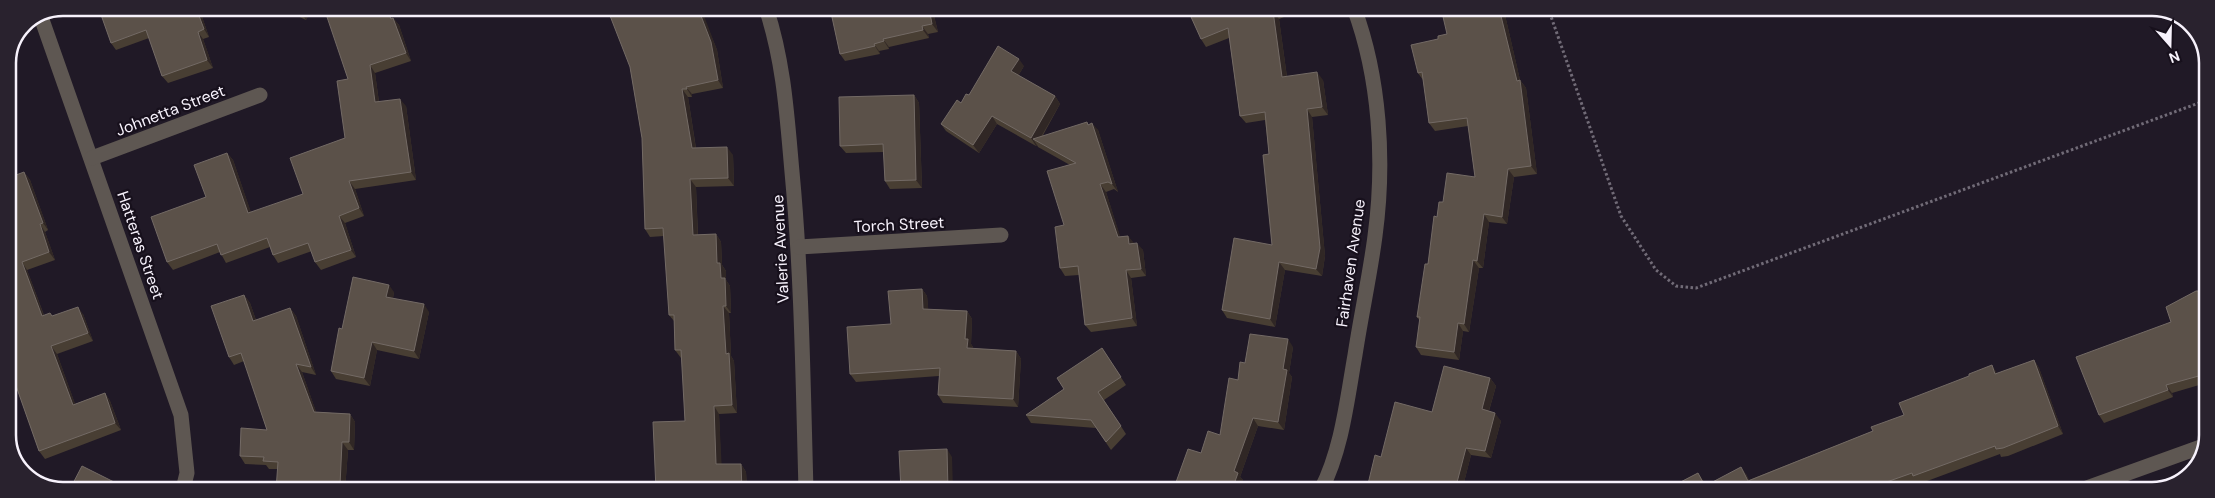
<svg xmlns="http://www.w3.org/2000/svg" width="2215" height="498" viewBox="0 0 2215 498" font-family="'DM Sans',sans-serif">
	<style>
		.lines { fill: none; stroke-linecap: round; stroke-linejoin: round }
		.path { stroke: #716b77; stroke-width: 3; stroke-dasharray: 2.5 2.5; stroke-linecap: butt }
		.street { stroke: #5e5752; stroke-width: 15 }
		.wall { fill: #483e33 }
		.shaded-wall { fill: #302725 }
		.building { fill: #5b5149; stroke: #736a65 }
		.labels { text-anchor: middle; stroke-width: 4.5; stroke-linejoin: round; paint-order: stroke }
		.street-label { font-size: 16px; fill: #f7f2fc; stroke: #17101c }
		.rim { fill: none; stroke: #f7f2fc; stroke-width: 2.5 }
	</style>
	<rect width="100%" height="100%" fill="#201926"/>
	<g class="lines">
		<!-- path -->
		<path class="path" d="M1548,8L1621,216L1656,270L1676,286L1696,288L2207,100"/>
		<!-- street -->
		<g class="street">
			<path d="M766,8C784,62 787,116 792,172C802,278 803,384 806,490"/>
			<path d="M41,17L181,415L187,473L183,489"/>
			<path d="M92,158L260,95"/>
			<path d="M799,247L1001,235"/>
			<path d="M1321,490C1342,449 1347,400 1355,355C1361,315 1370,275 1375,236C1385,162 1380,78 1354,8"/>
			<path d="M2081,490L2206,445"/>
		</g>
	</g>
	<!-- wall -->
	<g class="wall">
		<path d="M199,8L209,37L203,39L213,68L168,83L162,76L149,38L116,50L111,43Z"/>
		<path d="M270,8H280L278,12Z"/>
		<path d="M280,8H312L306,20Z"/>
		<path d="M677,8H700L717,50L723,88L692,94V97H688L696,148L733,155L734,186L696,187L698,235L716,234L721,242L722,265L726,271V280L730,286L731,313H729L731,356L734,361L737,413L719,414L721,464H741L746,472L747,490H656L685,421L682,358H681L675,350L674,321L669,315L664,236L650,237L645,229L642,138L630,67L662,14Z"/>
		<path d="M830,8H932L938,32L928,34L929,38L889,47V49L879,51L880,54L845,61L840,54Z"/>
		<path d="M1187,8H1298L1299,11L1279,19L1287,77L1323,80L1328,115L1312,117L1325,256L1322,276L1285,270L1275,327L1227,318L1222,310L1272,245L1269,154L1265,120L1246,123L1240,116L1229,38L1206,47L1201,39Z"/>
		<path d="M1495,8H1500L1505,15L1520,80L1526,88L1537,174L1514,177L1507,224L1489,222L1483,268H1479L1469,332L1463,331L1459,360L1421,355L1416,347L1420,321L1417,317L1437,217L1443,202L1475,177L1468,126L1435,131L1429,123L1423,80L1418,73L1438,39Z"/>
		<path d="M380,15L393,18L399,25L411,61L375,73L379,102L406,106L416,180L355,189L364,216L345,223L356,257L321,270L315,262L312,251L278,263L273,255L270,247L226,263L220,252L173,270L167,262L206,197L227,153L233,160L251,213L303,194L345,138L348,79Z"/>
		<path d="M1024,66L1018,76L1055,96L1060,104L1042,137L1089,124L1098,130L1118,192L1114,189L1106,192L1120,237L1128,236L1133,243L1143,250L1146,276L1131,278L1137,326L1091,332L1085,325L1079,275L1065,276L1060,268L1070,165L1038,147L1037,145L1036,146L997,124L979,153L946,131L941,124L969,95Z"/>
		<path d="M914,95L919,103L922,188L890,189L885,181L884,152L846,153L840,146Z"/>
		<path d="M24,172L30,180L48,230L45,232L55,260L27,270L44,315L53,316L83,314L93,341L57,354L75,404L105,393L110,401L121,430L45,459L39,451L8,363Z"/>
		<path d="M922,289L927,296L928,309L967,311L972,319L971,344L973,347V349L1016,351L1021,359L1018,407L943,403L938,395L939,376L856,382L850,374L891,324Z"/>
		<path d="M2207,291L2206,383L2172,393L2173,397L2104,423L2099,415L2171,322Z"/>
		<path d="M394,292L393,298L429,312L419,359L377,350L370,386L336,379L331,371L342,329Z"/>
		<path d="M244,295L250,303L256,320L290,308L296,316L316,375L302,372L316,412L350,414L355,422L354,450H348L345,490H276L278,469H269L266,465L245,464L240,456L267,430L244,361L234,365L229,357Z"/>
		<path d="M1293,347L1289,373L1292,377L1284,430L1258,426L1240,477L1243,480L1175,485L1201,453L1220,435L1238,380L1245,363Z"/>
		<path d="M1102,348L1126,385L1104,400L1126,434L1111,450L1096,428L1031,423L1026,415L1064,389Z"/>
		<path d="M2034,360L2039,368L2063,434L2008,456L2001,457L2000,454L1919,484L1917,481L1891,490H1668L1698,473L1706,486L1746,474L1749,480L1873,431L1998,373Z"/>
		<path d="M1490,378L1496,386L1489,411L1501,421L1491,458L1471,455L1462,490H1372L1368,484L1381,457L1432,412Z"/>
	</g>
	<!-- shaded-wall -->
	<g class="shaded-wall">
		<path d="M196,8H199L209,37L204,29Z"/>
		<path d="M275,8H280L278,12Z"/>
		<path d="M303,8H312L306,20L301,12Z"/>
		<path d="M375,8H378L383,23L378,16Z"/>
		<path d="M657,8H660L666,22L660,14Z"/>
		<path d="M698,8H701L717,50L723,88L718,80Z"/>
		<path d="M929,8H932L938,32L932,24Z"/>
		<path d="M1499,8L1505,15L1520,80L1526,88L1537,174L1531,166L1517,81Z"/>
		<path d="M1273,11L1279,19L1288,85L1282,77Z"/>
		<path d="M393,18L399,25L411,61L406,53Z"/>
		<path d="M922,26L928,34L929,38L923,30Z"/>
		<path d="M198,32L203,39L213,68L207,60Z"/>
		<path d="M883,39L889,47V49L884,41Z"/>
		<path d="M874,44L879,51L880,54L875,46Z"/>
		<path d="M1019,59L1024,66L1016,79L1011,71Z"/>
		<path d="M370,65L375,73L380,110L375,102Z"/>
		<path d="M1317,72L1323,80L1328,115L1322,107Z"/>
		<path d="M686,87L692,94V97L687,89Z"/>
		<path d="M682,89L688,97L697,156L692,148Z"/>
		<path d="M914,95L919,103L922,188L916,180Z"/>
		<path d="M1055,96L1060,104L1038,142L1033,139L1037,145L1036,146L1031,138Z"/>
		<path d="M400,99L406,106L416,180L411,172Z"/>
		<path d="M1307,109L1312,117L1325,256L1322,276L1316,269Z"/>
		<path d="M992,116L997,124L979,153L973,145Z"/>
		<path d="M1092,123L1098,130L1118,192L1112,184Z"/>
		<path d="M727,147L733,155L734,186L728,178Z"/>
		<path d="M227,153L233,160L254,221L248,213Z"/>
		<path d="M1508,169L1514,177L1507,224L1502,217Z"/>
		<path d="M24,172L30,180L48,230L43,223Z"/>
		<path d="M690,179L696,187L698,243L693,235Z"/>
		<path d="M349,181L355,189L364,216L359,208Z"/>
		<path d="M1100,184L1106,192L1123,245L1118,237Z"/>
		<path d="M1484,214L1489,222L1483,268L1477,261Z"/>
		<path d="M339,216L345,223L356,257L351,250Z"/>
		<path d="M40,224L45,232L55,260L49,252Z"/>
		<path d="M716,234L721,242L722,265L726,271V280L730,286L731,313L726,306L721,278L717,263Z"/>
		<path d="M1128,236L1134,243L1129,244Z"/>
		<path d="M1137,243L1143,250L1146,276L1141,269Z"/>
		<path d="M1473,260L1479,268L1469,332L1464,324Z"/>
		<path d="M22,262L27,270L47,324L42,316Z"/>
		<path d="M1279,262L1285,270L1275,327L1270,319Z"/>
		<path d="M1126,270L1131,278L1137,326L1132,318Z"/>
		<path d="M389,285L394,292L392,304L386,297Z"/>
		<path d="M922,289L927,296L929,316L923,309Z"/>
		<path d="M244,295L250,303L259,329L253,321Z"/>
		<path d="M424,304L429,312L419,359L414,351Z"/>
		<path d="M723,306L729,313L731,356L734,361L737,413L732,405L726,354Z"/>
		<path d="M78,307L83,314L93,341L88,333Z"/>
		<path d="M290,308L296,316L316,375L311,367Z"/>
		<path d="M967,311L972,319L971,344L973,347L972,356L967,348L965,339Z"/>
		<path d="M1458,323L1463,331L1459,360L1454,352Z"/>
		<path d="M1288,339L1293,347L1289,373L1292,377L1284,430L1278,422L1283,369Z"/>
		<path d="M372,342L377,350L370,386L364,378Z"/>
		<path d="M51,346L57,354L78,412L73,405Z"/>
		<path d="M1016,351L1021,359L1018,407L1013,399Z"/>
		<path d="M2034,360L2039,368L2063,434L2058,426Z"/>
		<path d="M296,364L302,372L319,420L314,412Z"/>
		<path d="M1992,365L1997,373L2001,382L1995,374Z"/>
		<path d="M1490,378L1496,386L1487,417L1482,409Z"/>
		<path d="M2166,385L2172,393L2173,397L2168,390Z"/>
		<path d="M105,393L110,401L121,430L115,423Z"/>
		<path d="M714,406L719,414L722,472L716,464Z"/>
		<path d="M1495,413L1501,421L1491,458L1485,451Z"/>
		<path d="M350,414L355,422L354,450L349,442Z"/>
		<path d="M1253,418L1258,426L1240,477L1243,480L1240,490H1235L1233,487L1234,471Z"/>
		<path d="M342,442L348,450L345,490H343L340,485Z"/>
		<path d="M1466,448L1471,455L1462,490H1455Z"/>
		<path d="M947,449L952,457L953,490H948Z"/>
		<path d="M741,464L746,472L747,490H742Z"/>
		<path d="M1741,467L1746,474L1753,488L1748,481Z"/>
		<path d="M1698,473L1703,480L1708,490L1705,486Z"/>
		<path d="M116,483L120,489H113Z"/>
	</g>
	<!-- building -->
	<g class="building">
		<path d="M102,8H196L204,29L198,32L207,60L162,76L146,30L111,43L99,9Z"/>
		<path d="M291,8H303L301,12Z"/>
		<path d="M324,8H375L378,16L388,12L391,19L393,18L406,53L370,65L375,102L400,99L411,172L349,181L359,208L339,216L351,250L315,262L308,243L273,255L267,238L221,255L217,244L167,262L151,217L206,197L194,165L227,153L248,213L303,194L290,158L345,138L337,81L348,79Z"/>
		<path d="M607,8H657L660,14L677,8H698L711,42L718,80L686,87L687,89H682L692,148L727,147L728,178L690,179L693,235L716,234L717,263H720L721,278H725L726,306H723L726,354L729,353L732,405L714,406L716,464H741L742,490H656L653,422L685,421L681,350H675L674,315H669L663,228L645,229L642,138L630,67Z"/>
		<path d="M830,8H929L932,24L922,26L923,30L883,39L884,41L874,44L875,46L840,54Z"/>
		<path d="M1187,8H1280L1273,11L1282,77L1317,72L1322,107L1307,109L1320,248L1316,269L1279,262L1270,319L1222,310L1234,238L1272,245L1263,155L1269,154L1265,112L1240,116L1228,28L1201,39Z"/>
		<path d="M1441,8H1490V9L1499,8L1517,81L1520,80L1531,166L1508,169L1502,217L1484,214L1477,261L1473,260L1464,324L1458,323L1454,352L1416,347L1420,317H1417L1425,264H1428L1434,216L1437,217L1439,202H1443L1447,173L1475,177L1467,118L1429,123L1422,72L1418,73L1411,45L1438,39V36L1447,34Z"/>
		<path d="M998,46L1019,59L1011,71L1055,96L1031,138L992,116L973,145L941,124L957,100L961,103L966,94L969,95Z"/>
		<path d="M914,95L916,180L885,181L883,144L840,146L839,97Z"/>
		<path d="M1087,122L1088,125L1092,123L1112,184L1108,182L1100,184L1118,237L1128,236L1129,244L1137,243L1141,269L1126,270L1132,318L1085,325L1078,266L1060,268L1055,227L1064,225L1047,171L1076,163L1033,139Z"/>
		<path d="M24,172L43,223L40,224L49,252L22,262L42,316L50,313L52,316L78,307L88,333L51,346L73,405L105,393L115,423L39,451L8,363V178Z"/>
		<path d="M353,277L389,285L386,297L424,304L414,351L372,342L364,378L331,371L339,328L342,329Z"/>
		<path d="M922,289L923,309L967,311L965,339H968L967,348L1016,351L1013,399L938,395L940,368L850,374L847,327L891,324L888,291Z"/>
		<path d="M2196,291H2207L2206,374L2166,385L2168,390L2099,415L2076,357L2171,322L2166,307Z"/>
		<path d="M244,295L253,321L290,308L311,367L296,364L314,412L350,414L349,442H342L340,485H326L325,490H276L278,462L263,461L264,457L240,456L241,428L267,430L241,353L229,357L211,306Z"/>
		<path d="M1250,334L1288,339L1283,369L1287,370L1278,422L1253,418L1234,471L1238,473L1233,487L1235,488V490H1167L1170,483L1175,485L1188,449L1201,453L1208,431L1220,435L1229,378L1238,380L1240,362L1245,363Z"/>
		<path d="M1102,348L1121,377L1098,392L1121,426L1106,442L1091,420L1026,415L1064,389L1057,378Z"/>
		<path d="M2034,360L2058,426L2003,448L1996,449L1995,446L1913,476L1912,473L1864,490H1668L1667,489L1698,473L1705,486L1741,467L1748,481L1873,431L1871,427L1904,415L1899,403L1969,376V374L1992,365L1995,374Z"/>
		<path d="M1444,366L1490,378L1482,409L1495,413L1485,451L1466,448L1455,490H1393L1368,484L1375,455L1381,457L1395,402L1432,412Z"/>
		<path d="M947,449L948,490H901L899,451Z"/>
		<path d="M82,466L116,483L113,489H70Z"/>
	</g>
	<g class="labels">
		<!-- street labels -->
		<g class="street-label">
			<text transform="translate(170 110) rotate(-21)" y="6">Johnetta Street</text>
			<text transform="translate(899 224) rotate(-3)" y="6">Torch Street</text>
			<text transform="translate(141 245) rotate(71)" y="6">Hatteras Street</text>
			<text transform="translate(780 249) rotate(-93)" y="6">Valerie Avenue</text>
			<text transform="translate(1350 263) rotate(-82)" y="6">Fairhaven Avenue</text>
		</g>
	</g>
	<!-- crop -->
	<path d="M0 0H2215V498H0ZM63 16H2152A47 47 0 0 1 2199 63V435A47 47 0 0 1 2152 482H63A47 47 0 0 1 16 435V63A47 47 0 0 1 63 16Z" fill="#29222e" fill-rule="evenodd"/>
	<path class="rim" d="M63 16H2152A47 47 0 0 1 2199 63V435A47 47 0 0 1 2152 482H63A47 47 0 0 1 16 435V63A47 47 0 0 1 63 16Z"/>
	<!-- north arrow -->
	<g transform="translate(2170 45) rotate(160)" stroke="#17101c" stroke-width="4" paint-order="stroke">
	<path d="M0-4L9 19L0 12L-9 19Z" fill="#f7f2fc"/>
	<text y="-8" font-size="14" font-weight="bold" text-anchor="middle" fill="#f7f2fc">N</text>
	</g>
</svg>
